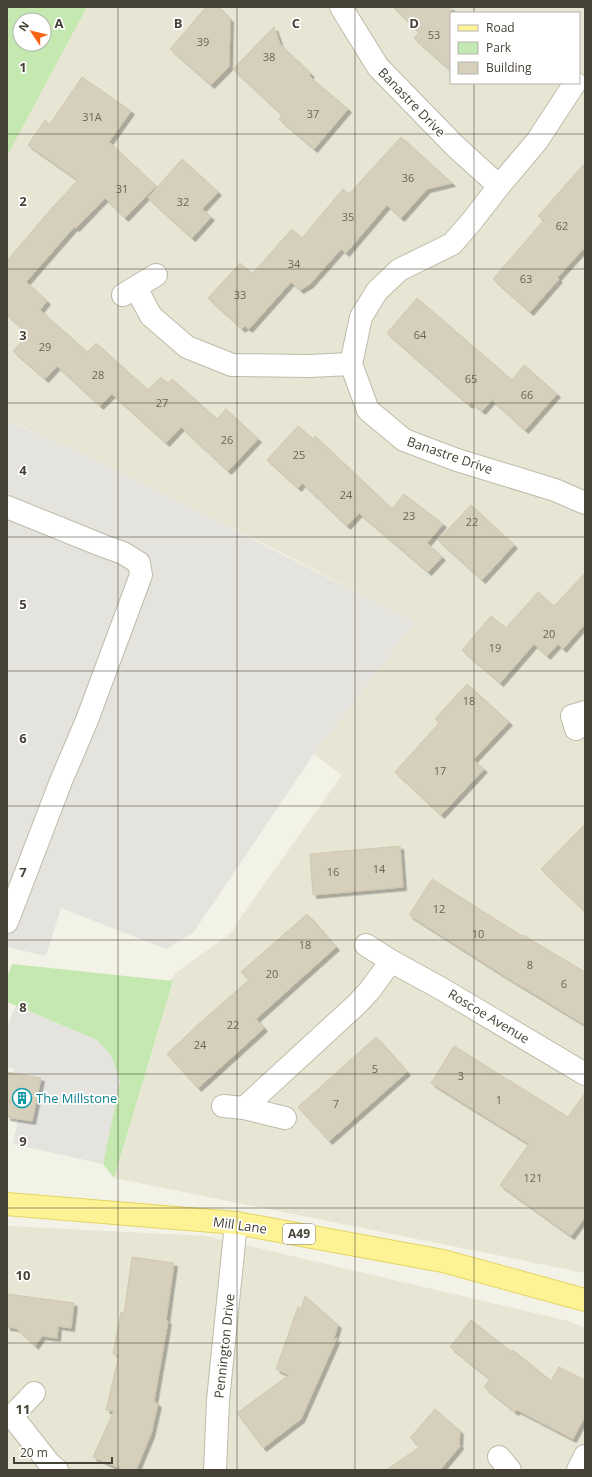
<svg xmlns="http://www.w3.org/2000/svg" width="592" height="1477" viewBox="0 0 592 1477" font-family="'Open Sans',sans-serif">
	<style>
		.residential { fill: #e7e5d4; fill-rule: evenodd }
		.green { fill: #c4e8af; fill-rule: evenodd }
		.parking { fill: #e4e3de }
		.building { fill: #d5cfbc; stroke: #d0c9af; filter: url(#shadow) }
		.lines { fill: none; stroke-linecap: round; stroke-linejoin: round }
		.minor-casing { stroke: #bfbba9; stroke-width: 24 }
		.major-casing { stroke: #e4d464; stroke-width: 24 }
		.minor { stroke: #fff; stroke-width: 22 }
		.major { stroke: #fef394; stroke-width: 22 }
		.grid { fill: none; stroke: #464235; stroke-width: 1; stroke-opacity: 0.55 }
		.labels { text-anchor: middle; stroke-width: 3.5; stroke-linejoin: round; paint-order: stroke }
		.number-label { font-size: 11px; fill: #6a6557 }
		.shield { fill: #fff; stroke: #7e7b72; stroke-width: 1 }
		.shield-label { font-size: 12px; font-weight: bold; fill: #464235 }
		.street-label { font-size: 13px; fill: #464235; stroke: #fff }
		.culture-label { font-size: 13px; fill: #0d838f; stroke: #fff; text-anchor: start }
		.grid-label { font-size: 13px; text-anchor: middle; font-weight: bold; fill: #464235; stroke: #fff; stroke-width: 3.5; stroke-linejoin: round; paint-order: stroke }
	</style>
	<defs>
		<filter id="shadow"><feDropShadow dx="3.5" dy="3.5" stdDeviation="0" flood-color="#0004"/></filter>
	</defs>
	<rect width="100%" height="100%" fill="#f3f2e6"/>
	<!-- residential -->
	<g class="residential">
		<path d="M87,7H585V1273L114,1178L173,982L170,981L176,973L231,933L243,914L342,775L314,754L415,622L276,550L28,429L7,421V156ZM451,13H579V83H451Z"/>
		<path d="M7,1226L207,1236L568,1321L585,1328V1470H7Z"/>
	</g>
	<!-- green -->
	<g class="green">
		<path d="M7,7H87L7,156ZM20,20H44V44H20Z"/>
		<path d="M12,964L173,981L114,1178L103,1164L120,1081L97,1040L7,1002V977Z"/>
	</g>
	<!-- parking -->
	<g class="parking">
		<path d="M7,421L76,450L415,622L314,754L193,933L166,949L61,908L46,956L7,947Z"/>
		<path d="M16,1006L97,1040L111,1055L120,1081L103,1164L13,1144L18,1119L32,1121L41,1078L13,1073L14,1069L7,1068V1026Z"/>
	</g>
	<!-- building -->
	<g class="building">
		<path d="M206,7H219L230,19L229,67L211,85L170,49Z"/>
		<path d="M393,7H451V71L414,38L419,32Z"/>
		<path d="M274,27L280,44L311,74L309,76L348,109L314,149L279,119L282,115L233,69Z"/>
		<path d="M82,77L131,111L109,142L156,186L125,218L105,198L76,228L74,227L26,282L47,301L40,310L87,352L96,343L148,390L161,377L168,384L172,379L217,419L226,409L258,439L228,471L181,427L166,443L112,394L100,406L57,366L45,379L13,351L29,334L7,315V261L51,209L78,180L28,145L45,120L50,124Z"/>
		<path d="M401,137L452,183L427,189L401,218L387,205L346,253L341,249L310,284L300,290L291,282L249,329L245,326L242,329L208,298L240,263L252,274L292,229L302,238L343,189L349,194Z"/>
		<path d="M182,159L218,192L202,209L211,217L192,238L148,198Z"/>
		<path d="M585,163V247L557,278L559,279L530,312L493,279L544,220L538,216Z"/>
		<path d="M417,298L512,380L524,365L557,394L525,430L492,400L482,411L471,402L469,405L387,333Z"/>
		<path d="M298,426L313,439L315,436L392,509L404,494L443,524L427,543L442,557L428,572L359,513L347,526L302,483L298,488L267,460Z"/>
		<path d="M471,505L514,545L482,580L438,540Z"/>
		<path d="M585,573V624L563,649L558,644L547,656L534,644L500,683L462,650L491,616L506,628L538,592L554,606Z"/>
		<path d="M467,684L509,722L473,760L484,769L441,815L395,772L439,723L435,719Z"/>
		<path d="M585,824V912L541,869Z"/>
		<path d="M400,846L403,887L313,895L310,854Z"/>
		<path d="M432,879L522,936L523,935L585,972V1025L503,975L409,915Z"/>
		<path d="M307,914L336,947L256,1019L264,1028L198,1088L167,1054L202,1021L249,980L241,972Z"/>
		<path d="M376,1037L407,1072L329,1141L298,1107Z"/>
		<path d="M454,1046L568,1117L585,1093V1217L571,1236L500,1185L529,1144L431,1083Z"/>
		<path d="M7,1072L41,1078L32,1121L7,1117Z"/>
		<path d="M132,1257L174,1263L166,1320L168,1321L154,1401L158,1404L151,1434L136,1470H124L93,1457L114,1411L106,1410L119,1355L113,1354L121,1312L124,1313Z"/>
		<path d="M7,1294L74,1303L71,1328L58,1326L57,1338L42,1336L35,1346L16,1328L7,1327Z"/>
		<path d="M305,1296L338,1325L333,1341L337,1338L301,1419L263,1448L237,1413L289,1375L276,1369L298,1307L301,1309Z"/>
		<path d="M471,1320L512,1352L513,1350L551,1381L559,1367L585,1380V1416L573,1439L517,1410L515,1412L484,1387L490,1379L450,1347Z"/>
		<path d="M435,1409L460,1431L459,1443L460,1446L440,1470H386L420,1447L410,1438Z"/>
	</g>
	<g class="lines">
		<defs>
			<g id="minor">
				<path d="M341,7L378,67L455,146L499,186"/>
				<path d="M575,83L537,141L499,186L472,221L452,244L399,270L377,291L361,317L351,364L368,410L404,440L457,460L555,490L585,503"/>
				<path d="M136,288L151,316L187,347L232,365L309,366L351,364"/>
				<path d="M123,295L156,275"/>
				<path d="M7,507L101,545L123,553L139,563L141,575L87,720L61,781L7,922"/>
				<path d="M576,729L572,716L585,712"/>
				<path d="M366,945L391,961"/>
				<path d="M223,1106L244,1108"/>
				<path d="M285,1118L244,1108L357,1004L370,990L391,961L442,989L585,1074"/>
				<path d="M7,1415L12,1416L49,1463L57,1470"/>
				<path d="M12,1416L34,1393"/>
				<path d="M499,1457L510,1470"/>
				<path d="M215,1470L218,1400L236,1223"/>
				<path d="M578,1470L585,1456"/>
			</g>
			<path id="major" d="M7,1204L236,1223L443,1261L585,1300"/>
		</defs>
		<!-- minor casing -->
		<use href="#minor" class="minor-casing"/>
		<!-- major casing -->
		<use href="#major" class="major-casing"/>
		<!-- minor -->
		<use href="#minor" class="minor"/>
		<!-- major -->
		<use href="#major" class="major"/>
	</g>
	<!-- grid -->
	<path class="grid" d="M118,7V1470M237,7V1470M355,7V1470M474,7V13M474,83V1470M7,134H585M7,269H585M7,403H585M7,537H585M7,671H585M7,806H585M7,940H585M7,1074H585M7,1208H585M7,1343H585"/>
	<!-- icons -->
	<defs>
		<symbol id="building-ring" viewBox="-11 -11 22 22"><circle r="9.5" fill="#fff" stroke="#0f9aa8" stroke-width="1.5"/><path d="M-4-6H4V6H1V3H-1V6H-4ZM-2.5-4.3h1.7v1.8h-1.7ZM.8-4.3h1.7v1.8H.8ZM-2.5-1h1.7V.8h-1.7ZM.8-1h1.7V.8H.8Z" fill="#0f9aa8"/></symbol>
	</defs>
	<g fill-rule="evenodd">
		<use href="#building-ring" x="11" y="1087" width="22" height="22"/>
	</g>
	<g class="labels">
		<!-- number labels -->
		<g class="number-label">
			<text x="434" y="39">53</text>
			<text x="203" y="46">39</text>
			<text x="269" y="61">38</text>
			<text x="313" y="118">37</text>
			<text x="92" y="121">31A</text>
			<text x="408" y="182">36</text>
			<text x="122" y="193">31</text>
			<text x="183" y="206">32</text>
			<text x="348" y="221">35</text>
			<text x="562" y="230">62</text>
			<text x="294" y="268">34</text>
			<text x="526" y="283">63</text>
			<text x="240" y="299">33</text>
			<text x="420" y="339">64</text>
			<text x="45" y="351">29</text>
			<text x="98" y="379">28</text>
			<text x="471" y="383">65</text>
			<text x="527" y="399">66</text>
			<text x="162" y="407">27</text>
			<text x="227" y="444">26</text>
			<text x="299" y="459">25</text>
			<text x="346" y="499">24</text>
			<text x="409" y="520">23</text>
			<text x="472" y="526">22</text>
			<text x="549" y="638">20</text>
			<text x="495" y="652">19</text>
			<text x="469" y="705">18</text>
			<text x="440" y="775">17</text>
			<text x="379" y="873">14</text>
			<text x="333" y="876">16</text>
			<text x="439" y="913">12</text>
			<text x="478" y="938">10</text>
			<text x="305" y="949">18</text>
			<text x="530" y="969">8</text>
			<text x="272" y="978">20</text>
			<text x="564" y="988">6</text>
			<text x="233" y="1029">22</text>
			<text x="200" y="1049">24</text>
			<text x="375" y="1073">5</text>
			<text x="461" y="1080">3</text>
			<text x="499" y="1104">1</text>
			<text x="336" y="1108">7</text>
			<text x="533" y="1182">121</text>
		</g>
		<!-- shield labels -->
		<rect class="shield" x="283" y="1224" width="32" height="20" rx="3"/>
		<g class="shield-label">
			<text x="299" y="1238">A49</text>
		</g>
		<!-- street labels -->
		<g class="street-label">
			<text transform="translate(412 102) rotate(46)" y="5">Banastre Drive</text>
			<text transform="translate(450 455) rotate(19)" y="5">Banastre Drive</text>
			<text transform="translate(489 1016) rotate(31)" y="5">Roscoe Avenue</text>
			<text transform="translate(240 1225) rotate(8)" y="5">Mill Lane</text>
			<text transform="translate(224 1346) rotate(-84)" y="5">Pennington Drive</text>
		</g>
		<!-- culture labels -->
		<g class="culture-label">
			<text x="36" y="1103">The Millstone</text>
		</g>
	</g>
	<g class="grid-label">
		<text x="59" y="28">A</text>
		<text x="178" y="28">B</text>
		<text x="296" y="28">C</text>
		<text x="414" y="28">D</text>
		<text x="23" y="72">1</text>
		<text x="23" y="206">2</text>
		<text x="23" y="340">3</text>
		<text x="23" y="475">4</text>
		<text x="23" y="609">5</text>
		<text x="23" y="743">6</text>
		<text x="23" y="877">7</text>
		<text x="23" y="1012">8</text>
		<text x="23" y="1146">9</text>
		<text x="23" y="1280">10</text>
		<text x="23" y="1414">11</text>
	</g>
	<!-- border -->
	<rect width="592" height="1477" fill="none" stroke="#464235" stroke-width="16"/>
	<!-- legend -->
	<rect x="450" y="12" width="130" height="72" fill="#ffffff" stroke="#b5b3ae"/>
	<rect x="458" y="25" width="20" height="6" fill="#fef394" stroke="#b5b3ae"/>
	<text x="486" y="32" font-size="12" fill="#464235">Road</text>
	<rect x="458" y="42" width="20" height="12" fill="#c4e8af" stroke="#b5b3ae"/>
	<text x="486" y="52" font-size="12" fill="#464235">Park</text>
	<rect x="458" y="62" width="20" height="12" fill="#d5cfbc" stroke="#b5b3ae"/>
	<text x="486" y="72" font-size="12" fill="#464235">Building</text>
	<!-- north arrow -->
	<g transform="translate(32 32) rotate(305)"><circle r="19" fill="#ffffff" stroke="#b5b3ae"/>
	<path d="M0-3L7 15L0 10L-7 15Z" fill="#fa6216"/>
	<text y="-6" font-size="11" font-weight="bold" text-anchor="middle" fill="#464235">N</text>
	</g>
	<!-- scale -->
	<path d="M14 1457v6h98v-6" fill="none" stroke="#464235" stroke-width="2"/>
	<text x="20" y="1457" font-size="12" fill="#464235" stroke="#ffffff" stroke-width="3" paint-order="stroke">20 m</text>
</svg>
